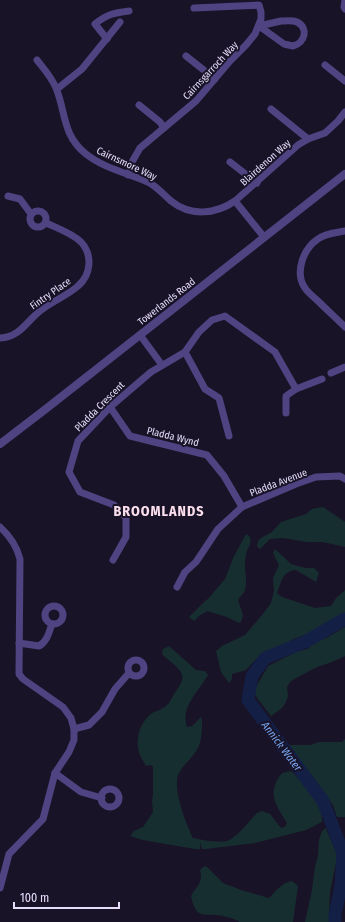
<svg xmlns="http://www.w3.org/2000/svg" width="345" height="922" viewBox="0 0 345 922" font-family="'Fira Sans Condensed',sans-serif">
	<style>
		.green { fill: #172e31 }
		.lines { fill: none; stroke-linecap: round; stroke-linejoin: round }
		.river { stroke: #131f45; stroke-width: 13 }
		.minor { stroke: #4f4381; stroke-width: 7 }
		.tertiary { stroke: #4f4381; stroke-width: 8 }
		.labels { text-anchor: middle; stroke-width: 4; stroke-linejoin: round; paint-order: stroke }
		.street-label { font-size: 10px; fill: #e5ddfb; stroke: #191327 }
		.water-label { font-size: 11px; font-style: italic; fill: #77a6f0; stroke: #191327 }
		.district-label { font-size: 14px; font-weight: bold; letter-spacing: 1px; fill: #fbdfed; stroke: #191327 }
	</style>
	<rect width="100%" height="100%" fill="#191327"/>
	<!-- green -->
	<g class="green">
		<path d="M323,507L345,522V547L323,542H307L283,538L270,539L260,549L257,546L258,541L261,538L272,532L281,522L306,514L312,509Z"/>
		<path d="M246,534L250,537C252,546 247,547 246,555C243,567 248,578 245,590C244,593 240,597 238,600L243,615L241,622L239,623L227,617L207,611L199,616L194,621L189,617L205,601L208,599L225,579L231,564L233,558Z"/>
		<path d="M275,549L291,564L305,568H314L319,573L316,582L296,570C282,571 281,583 277,593L282,597L315,608L331,606L336,598L345,590V615L331,621L310,633L294,639L279,648L261,656L256,659L246,670L232,674V679L229,683L221,672L216,651L222,646L245,635L262,615L271,603L274,591L273,578L279,565L273,553Z"/>
		<path d="M345,627V656L332,662L317,667L296,678L290,682L287,687L288,696L286,702L282,708L271,716L257,698L255,694L256,687L268,666L298,651L308,649L312,644L328,637Z"/>
		<path d="M169,646L196,670L205,671L208,675C199,691 180,707 187,727L192,726L201,717L202,720C202,729 202,740 198,748C193,758 183,764 178,775C173,790 186,824 193,838C201,840 219,843 227,841C237,838 250,820 257,813L262,811L270,814L281,828L285,827L287,823C276,805 266,793 282,773L291,771C305,785 323,801 322,822L306,830L255,843L206,849H202L200,842V849H195L143,840L130,836L134,831L143,827L153,812L152,802L153,793V767L151,765L146,766C144,762 141,758 140,755C134,740 140,722 152,713C156,711 163,709 166,706C169,704 171,699 173,696C177,688 187,680 180,671C176,665 167,659 162,654L163,649Z"/>
		<path d="M345,739V817H337L333,805L310,773L292,753L288,745H310L319,742H342Z"/>
		<path d="M326,828C328,835 336,849 337,855C337,862 333,875 332,883C329,893 329,910 330,921L329,922H305L312,890L315,867L318,856L319,840L322,831Z"/>
		<path d="M206,866L223,883L241,890L269,898C276,891 281,883 292,881L298,886L293,922H240C233,918 222,915 215,915C207,914 199,917 195,908C193,905 192,900 191,896C196,886 204,883 200,870L203,867Z"/>
	</g>
	<g class="lines">
		<!-- river -->
		<path class="river" d="M335,922V915L341,885L343,853L323,801L248,700L252,676L265,658L305,642L345,619"/>
		<!-- minor -->
		<g class="minor">
			<path d="M345,0L344,7L345,9"/>
			<path d="M281,21C286,21 292,20 297,22C309,28 305,43 293,46L284,44L259,26Z"/>
			<path d="M107,39L95,24C107,14 114,13 129,11"/>
			<path d="M186,56L215,79"/>
			<path d="M37,60C44,69 52,78 56,88C66,112 62,135 86,154C105,169 128,173 150,183C158,188 164,195 171,201C191,217 216,214 235,201"/>
			<path d="M325,65L345,81"/>
			<path d="M57,89L82,69L120,22"/>
			<path d="M139,105L160,122L164,128"/>
			<path d="M271,109L308,139"/>
			<path d="M230,162L257,183"/>
			<path d="M128,175L132,162L140,148L196,101L230,61L246,45L255,34L261,19V12L259,5L194,8"/>
			<path d="M8,196L20,199L31,214"/>
			<circle cx="38" cy="219" r="8"/>
			<path d="M345,231C336,233 326,233 318,239C304,248 294,272 305,288C308,293 314,297 318,301C327,310 336,318 345,327"/>
			<path d="M264,237L235,201L298,145L308,139L325,133L338,121L345,112"/>
			<path d="M140,335L162,365"/>
			<path d="M0,338C22,337 28,318 44,308C55,300 68,295 78,286C91,275 93,255 81,242C72,233 57,228 46,223"/>
			<path d="M185,352L205,389L219,398L229,436"/>
			<path d="M331,373L345,367"/>
			<path d="M110,407L130,436L207,455L224,476L242,507"/>
			<path d="M286,413V396L296,389L322,379"/>
			<path d="M0,527C10,536 17,547 20,559L19,674L23,679L63,707L71,718L74,729V740L69,752L55,773L43,819L9,854L0,888"/>
			<path d="M113,560L126,537V518L114,505L80,492L69,472L78,441L110,407L151,372L185,352L199,332L212,320L225,316L275,352L296,389"/>
			<path d="M177,587L185,572L196,562L218,529L242,507L296,484L316,477L340,476L345,479"/>
			<circle cx="54" cy="615" r="9"/>
			<path d="M19,643L39,646C47,642 49,632 52,624"/>
			<circle cx="136" cy="668" r="8"/>
			<path d="M74,729L89,725L102,712L115,689L129,673"/>
			<path d="M55,773L81,792L102,798"/>
			<circle cx="110" cy="798" r="9"/>
		</g>
		<!-- tertiary -->
		<path class="tertiary" d="M0,444L47,408L345,174"/>
	</g>
	<g class="labels">
		<!-- street labels -->
		<g class="street-label">
			<text transform="translate(210 70) rotate(-47)" y="4">Cairnsgarroch Way</text>
			<text transform="translate(265 162) rotate(-42)" y="4">Blairdenon Way</text>
			<text transform="translate(127 163) rotate(25)" y="4">Cairnsmore Way</text>
			<text transform="translate(50 293) rotate(-35)" y="4">Fintry Place</text>
			<text transform="translate(166 301) rotate(-38)" y="4">Towerlands Road</text>
			<text transform="translate(99 406) rotate(-45)" y="4">Pladda Crescent</text>
			<text transform="translate(173 436) rotate(14)" y="4">Pladda Wynd</text>
			<text transform="translate(278 482) rotate(-21)" y="4">Pladda Avenue</text>
		</g>
		<!-- water labels -->
		<g class="water-label">
			<text transform="translate(282 746) rotate(53)" y="4">Annick Water</text>
		</g>
		<!-- district labels -->
		<g class="district-label">
			<text x="159" y="516">BROOMLANDS</text>
		</g>
	</g>
	<!-- scale -->
	<path d="M14 902v6h105v-6" fill="none" stroke="#e5ddfb" stroke-width="2"/>
	<text x="20" y="902" font-size="12" fill="#e5ddfb" stroke="#191327" stroke-width="3" paint-order="stroke">100 m</text>
</svg>
